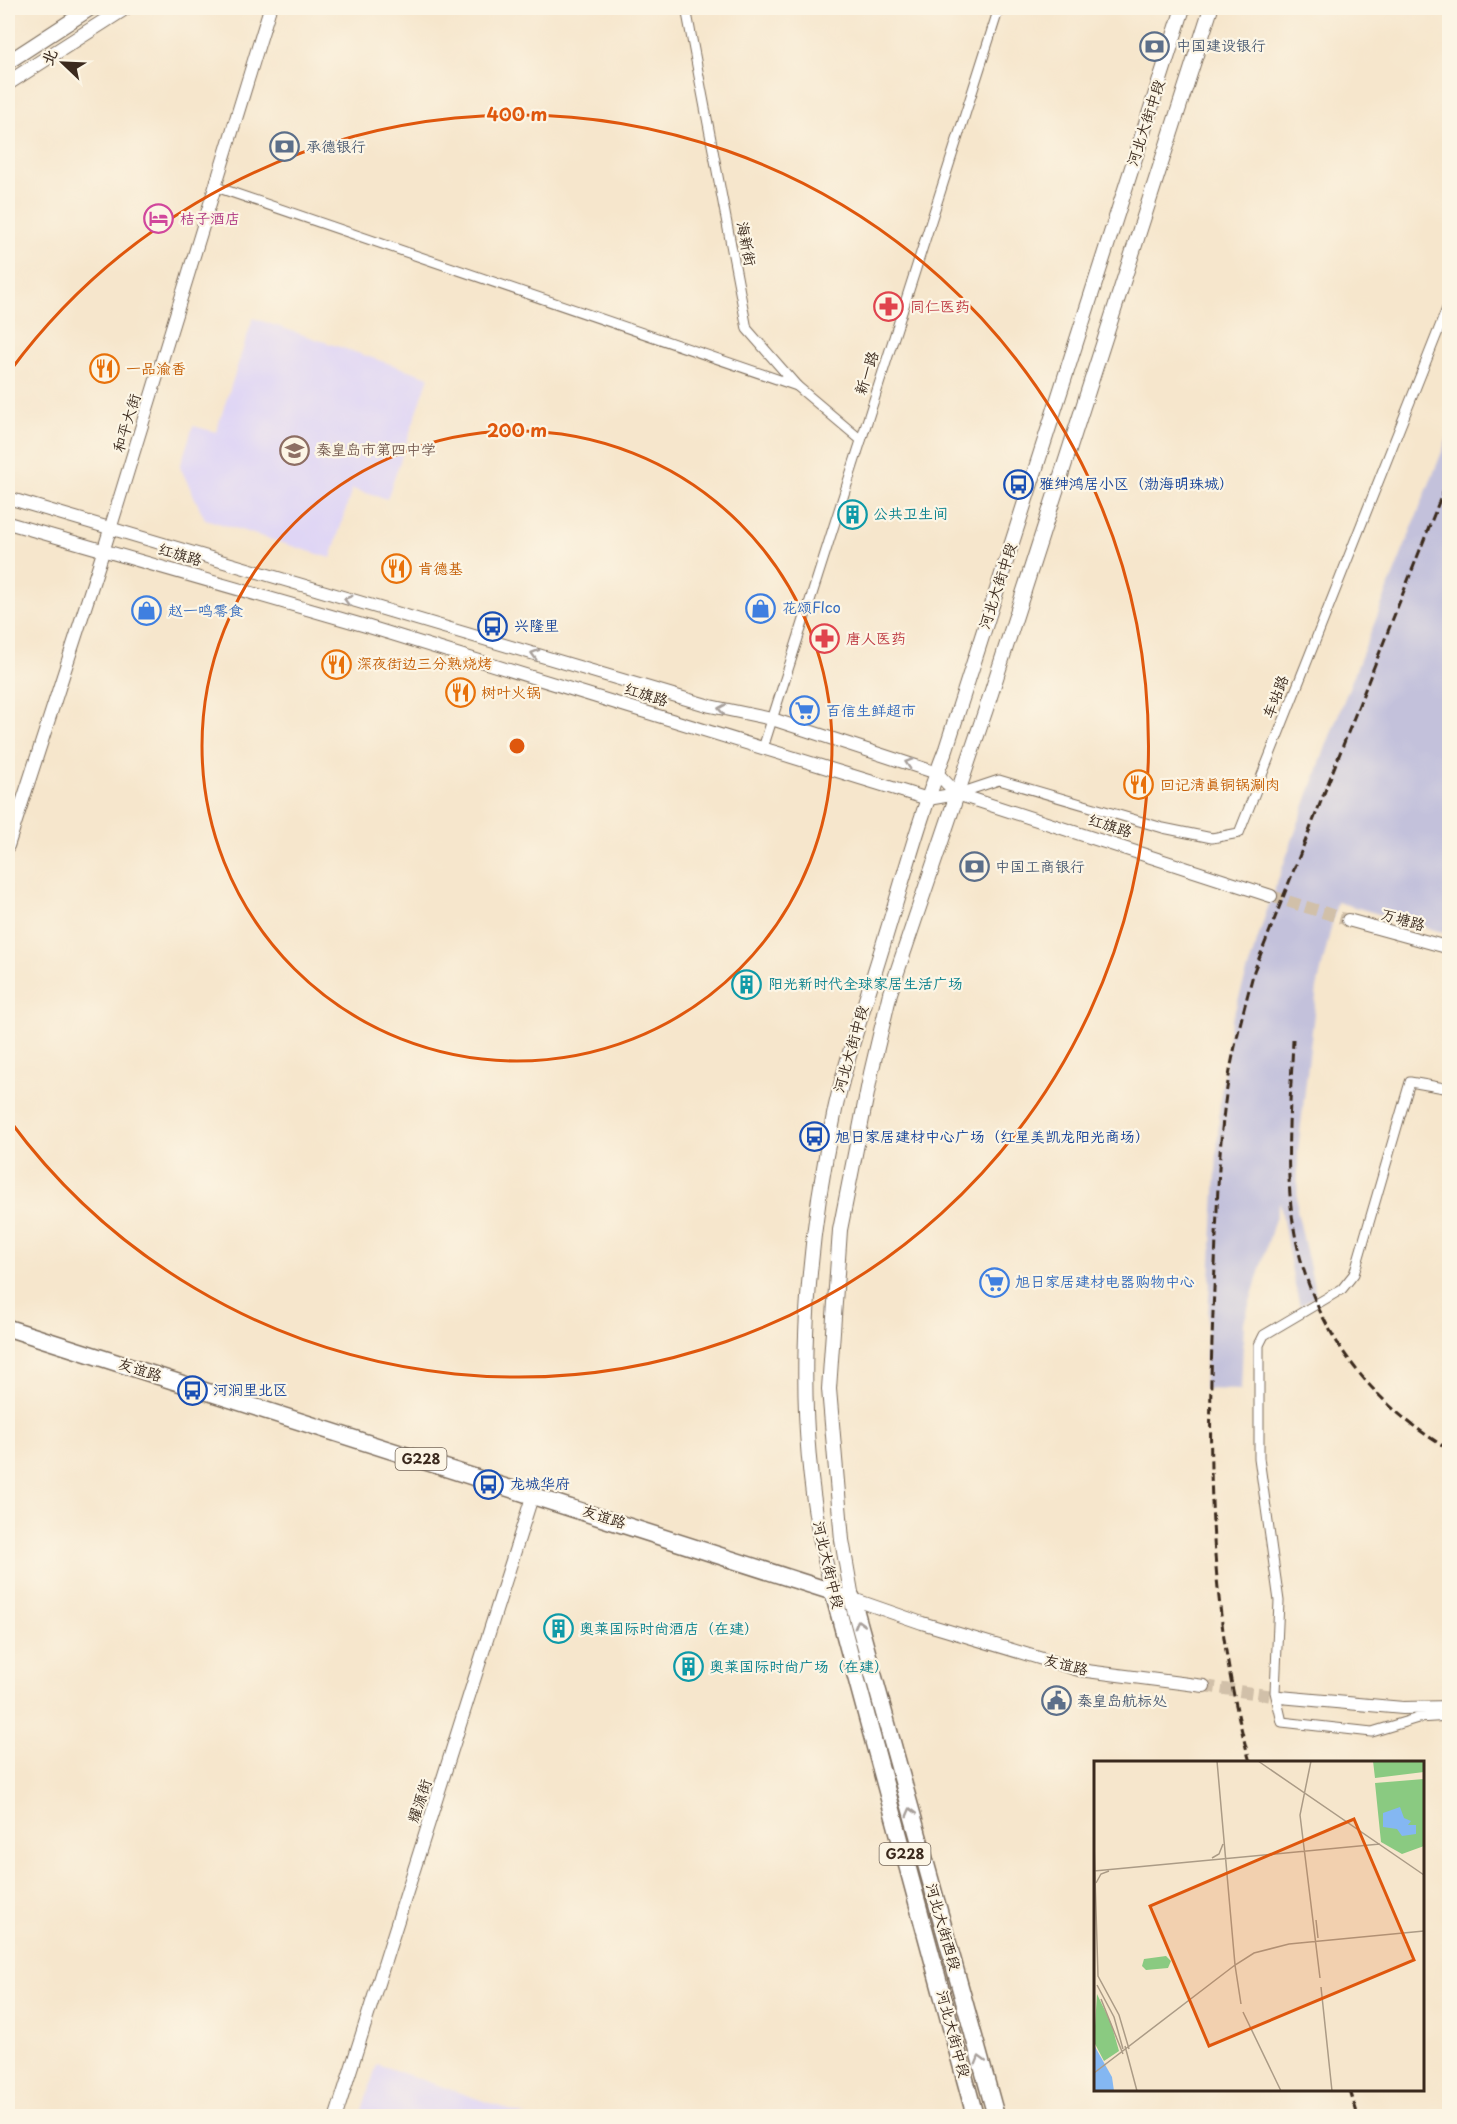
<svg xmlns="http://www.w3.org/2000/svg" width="1457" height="2124" viewBox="0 0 1457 2124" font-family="'Playpen Sans','LXGW WenKai TC',sans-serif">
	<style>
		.built { fill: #dfd5f5 }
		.industrial { fill: #c3c1db }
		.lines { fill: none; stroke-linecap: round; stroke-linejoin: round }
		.secondary-tunnel { stroke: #d1c0a9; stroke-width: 12; stroke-dasharray: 12 6; stroke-linecap: butt }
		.street-casing { stroke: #7c6c5b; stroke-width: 11 }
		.secondary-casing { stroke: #7c6c5b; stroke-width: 14 }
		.primary-casing { stroke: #7c6c5b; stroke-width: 16 }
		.highway-casing { stroke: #7c6c5b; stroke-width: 19 }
		.street { stroke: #fff; stroke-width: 9 }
		.secondary { stroke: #fff; stroke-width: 12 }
		.primary { stroke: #fff; stroke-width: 14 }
		.highway { stroke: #fff; stroke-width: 16 }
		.rail { stroke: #3b2a1e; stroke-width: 3; stroke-dasharray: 9 4.5; stroke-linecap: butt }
		.oneway { stroke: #a79f9a }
		.ring { fill: none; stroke: #df570d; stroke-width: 3 }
		.labels { text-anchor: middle; stroke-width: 4.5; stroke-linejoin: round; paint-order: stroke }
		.shield { fill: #fcf5e5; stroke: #75675a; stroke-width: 1.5 }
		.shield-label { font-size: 14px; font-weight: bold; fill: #3b2a1e }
		.service-label { font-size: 15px; fill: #4e5e75; stroke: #fcf5e5; text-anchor: start }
		.street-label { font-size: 15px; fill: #3b2a1e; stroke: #fcf5e5 }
		.hotel-label { font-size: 15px; fill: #b23c85; stroke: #fcf5e5; text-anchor: start }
		.health-label { font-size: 15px; fill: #be3a42; stroke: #fcf5e5; text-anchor: start }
		.food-label { font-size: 15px; fill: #c56008; stroke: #fcf5e5; text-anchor: start }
		.education-label { font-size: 15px; fill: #785e54; stroke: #fcf5e5; text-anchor: start }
		.transit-label { font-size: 15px; fill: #164399; stroke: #fcf5e5; text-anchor: start }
		.culture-label { font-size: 15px; fill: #0d838f; stroke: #fcf5e5; text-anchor: start }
		.shop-label { font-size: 15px; fill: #366cbe; stroke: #fcf5e5; text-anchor: start }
		.inset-road { fill: none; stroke: #ab9b86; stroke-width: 1.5 }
		.view { fill: #df570d; fill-opacity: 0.15; stroke: #df570d; stroke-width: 3 }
		.inset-edge { fill: none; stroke: #3b2a1e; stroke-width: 3 }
		.centre { fill: #df570d; stroke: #fcf5e5; stroke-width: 3 }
		.ring-label { font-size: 18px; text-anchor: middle; font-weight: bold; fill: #df570d; stroke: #fcf5e5; stroke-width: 4.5; stroke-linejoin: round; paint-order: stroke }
	</style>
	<rect width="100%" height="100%" fill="#fcf5e5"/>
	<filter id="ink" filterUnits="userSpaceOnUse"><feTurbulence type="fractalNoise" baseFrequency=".0167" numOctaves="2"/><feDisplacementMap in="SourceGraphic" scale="12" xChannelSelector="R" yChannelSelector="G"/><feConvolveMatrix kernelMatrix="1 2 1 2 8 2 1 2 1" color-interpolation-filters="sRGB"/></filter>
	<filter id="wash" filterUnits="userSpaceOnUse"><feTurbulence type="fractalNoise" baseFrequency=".008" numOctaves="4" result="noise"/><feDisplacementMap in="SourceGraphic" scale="24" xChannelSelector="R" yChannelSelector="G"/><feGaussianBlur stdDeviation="1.35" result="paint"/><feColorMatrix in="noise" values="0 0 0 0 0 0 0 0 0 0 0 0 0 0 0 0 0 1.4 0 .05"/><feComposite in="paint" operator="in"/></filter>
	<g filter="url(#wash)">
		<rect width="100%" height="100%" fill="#f6e6cc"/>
		<!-- built -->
		<g class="built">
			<path d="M253,318L429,377L387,499L352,489L331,558L205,519L180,467L193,426L216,432Z"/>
			<path d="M377,2064L527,2116H360Z"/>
		</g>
		<!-- industrial -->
		<path class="industrial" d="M1449,434V934L1337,902L1317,988L1298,1150L1297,1210L1316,1296L1300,1306L1293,1277L1280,1202L1244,1322L1241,1390L1204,1389L1220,1102L1230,1026L1265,916L1328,741Z"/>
	</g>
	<g filter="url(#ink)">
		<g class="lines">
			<!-- secondary-tunnel -->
			<g class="secondary-tunnel">
				<path d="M1271,896L1348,920"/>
				<path d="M1204,1686L1280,1697"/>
			</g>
			<defs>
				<g id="street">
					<path d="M686,8L747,329L797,386L861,440"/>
					<path d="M216,187L797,386"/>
					<path d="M763,748L999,8"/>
					<path d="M957,794L999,780L1163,828L1212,838L1239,833L1450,301"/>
					<path d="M1450,1089L1410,1082L1354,1274L1342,1289L1264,1335L1259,1345V1458L1279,1601L1275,1692L1282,1722L1372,1732L1418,1718L1450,1716"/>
				</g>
				<g id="secondary">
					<path d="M8,498L710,706L772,719L937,773L957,794"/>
					<path d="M8,523L366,626L928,799L957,794L1271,896"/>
					<path d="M8,846L104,549L270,8"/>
					<path d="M1348,920L1450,948"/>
					<path d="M833,1592L922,1623L1079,1670L1204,1686"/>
					<path d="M1280,1697L1403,1708L1450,1707"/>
					<path d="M336,2116L533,1494"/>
				</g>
				<g id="primary">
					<path d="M8,62L91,8"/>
					<path d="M8,83L125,8"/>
					<path d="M833,1592C790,1438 802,1265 835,1110C848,1050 869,993 886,935C905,873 922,810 946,749L1183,8"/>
					<path d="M852,1598L842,1540L829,1389L840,1230L871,1073L890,993L988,703L1211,8"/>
				</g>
				<g id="highway">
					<path d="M8,1328L833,1592L975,2116"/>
					<path d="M852,1598L996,2116"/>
				</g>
			</defs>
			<!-- street casing -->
			<use href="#street" class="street-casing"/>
			<!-- secondary casing -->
			<use href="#secondary" class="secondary-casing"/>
			<!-- primary casing -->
			<use href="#primary" class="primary-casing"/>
			<!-- highway casing -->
			<use href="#highway" class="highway-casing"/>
			<!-- street -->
			<use href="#street" class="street"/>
			<!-- secondary -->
			<use href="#secondary" class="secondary"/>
			<!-- primary -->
			<use href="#primary" class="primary"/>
			<!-- highway -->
			<use href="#highway" class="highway"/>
			<!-- rail -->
			<g class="rail">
				<path d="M1293,1039C1291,1099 1284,1162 1293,1222C1307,1319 1365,1401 1450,1450"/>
				<path d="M1250,1762C1207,1610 1207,1447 1214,1289C1217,1225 1217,1159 1226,1095C1232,1053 1243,1012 1254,971L1450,474"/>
				<path d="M1350,2090L1358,2116"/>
			</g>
		</g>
		<!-- one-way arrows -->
		<defs><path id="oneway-chevron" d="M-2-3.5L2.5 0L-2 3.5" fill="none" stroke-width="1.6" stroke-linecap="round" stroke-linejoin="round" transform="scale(1.5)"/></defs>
		<g class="oneway">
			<use href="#oneway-chevron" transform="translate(348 600) rotate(-164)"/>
			<use href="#oneway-chevron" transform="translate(535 654) rotate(-164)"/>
			<use href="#oneway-chevron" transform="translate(722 709) rotate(-170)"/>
			<use href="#oneway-chevron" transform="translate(909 763) rotate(-162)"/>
			<use href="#oneway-chevron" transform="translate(859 1624) rotate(-106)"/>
			<use href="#oneway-chevron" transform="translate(911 1812) rotate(-105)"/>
			<use href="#oneway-chevron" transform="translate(980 2060) rotate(-106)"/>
		</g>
	</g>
	<!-- distance rings -->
	<g class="ring">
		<circle cx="517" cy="746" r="315"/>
		<path d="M10 371A631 631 0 1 1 10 1121"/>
	</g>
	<!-- icons -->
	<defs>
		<symbol id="bank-ring" viewBox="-11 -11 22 22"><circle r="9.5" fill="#fcf5e5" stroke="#5c6f8a" stroke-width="1.5"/><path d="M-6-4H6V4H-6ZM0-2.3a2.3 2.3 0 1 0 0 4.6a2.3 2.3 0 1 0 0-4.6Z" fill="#5c6f8a"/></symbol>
		<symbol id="hotel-ring" viewBox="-11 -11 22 22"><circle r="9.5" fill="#fcf5e5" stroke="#d1479c" stroke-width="1.5"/><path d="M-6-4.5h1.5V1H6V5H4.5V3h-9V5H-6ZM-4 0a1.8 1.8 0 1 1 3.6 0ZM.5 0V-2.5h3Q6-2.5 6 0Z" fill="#d1479c"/></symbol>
		<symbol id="pharmacy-ring" viewBox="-11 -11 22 22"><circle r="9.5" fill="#fcf5e5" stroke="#e0444e" stroke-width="1.5"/><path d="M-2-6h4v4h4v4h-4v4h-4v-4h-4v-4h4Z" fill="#e0444e"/></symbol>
		<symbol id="restaurant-ring" viewBox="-11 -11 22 22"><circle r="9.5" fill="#fcf5e5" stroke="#e8710a" stroke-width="1.5"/><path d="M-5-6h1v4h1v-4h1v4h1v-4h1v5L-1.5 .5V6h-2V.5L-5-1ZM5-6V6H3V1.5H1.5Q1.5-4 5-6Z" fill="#e8710a"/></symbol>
		<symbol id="school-ring" viewBox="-11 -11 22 22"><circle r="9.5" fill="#fcf5e5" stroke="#8d6e63" stroke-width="1.5"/><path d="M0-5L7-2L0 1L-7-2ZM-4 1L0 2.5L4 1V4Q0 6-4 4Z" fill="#8d6e63"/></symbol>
		<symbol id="bus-ring" viewBox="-11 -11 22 22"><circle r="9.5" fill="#fcf5e5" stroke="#1a4fb4" stroke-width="1.5"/><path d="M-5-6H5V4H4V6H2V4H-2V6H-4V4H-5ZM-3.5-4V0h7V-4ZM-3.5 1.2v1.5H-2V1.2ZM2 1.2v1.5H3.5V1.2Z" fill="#1a4fb4"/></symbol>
		<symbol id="building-ring" viewBox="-11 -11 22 22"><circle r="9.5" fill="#fcf5e5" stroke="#0f9aa8" stroke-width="1.5"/><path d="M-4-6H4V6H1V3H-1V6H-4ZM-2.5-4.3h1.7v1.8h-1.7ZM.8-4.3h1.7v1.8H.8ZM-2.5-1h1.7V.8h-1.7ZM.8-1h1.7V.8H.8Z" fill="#0f9aa8"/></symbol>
		<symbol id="shop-ring" viewBox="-11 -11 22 22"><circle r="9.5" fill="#fcf5e5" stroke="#3f7fe0" stroke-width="1.5"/><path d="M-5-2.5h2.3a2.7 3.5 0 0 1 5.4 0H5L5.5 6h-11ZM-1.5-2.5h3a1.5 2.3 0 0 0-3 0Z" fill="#3f7fe0"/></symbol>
		<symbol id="supermarket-ring" viewBox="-11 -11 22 22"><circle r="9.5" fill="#fcf5e5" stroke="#3f7fe0" stroke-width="1.5"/><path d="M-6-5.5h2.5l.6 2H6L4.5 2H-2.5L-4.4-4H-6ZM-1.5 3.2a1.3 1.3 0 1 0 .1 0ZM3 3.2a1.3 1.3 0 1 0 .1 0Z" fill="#3f7fe0"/></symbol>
		<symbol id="civic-ring" viewBox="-11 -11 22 22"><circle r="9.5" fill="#fcf5e5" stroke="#5c6f8a" stroke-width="1.5"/><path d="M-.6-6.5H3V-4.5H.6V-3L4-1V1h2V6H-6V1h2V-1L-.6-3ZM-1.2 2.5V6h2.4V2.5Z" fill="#5c6f8a"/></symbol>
	</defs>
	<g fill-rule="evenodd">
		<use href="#bank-ring" x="1138" y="30" width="33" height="33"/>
		<use href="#bank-ring" x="268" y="130" width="33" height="33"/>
		<use href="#hotel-ring" x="142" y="202" width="33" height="33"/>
		<use href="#pharmacy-ring" x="872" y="290" width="33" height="33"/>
		<use href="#restaurant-ring" x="88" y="352" width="33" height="33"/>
		<use href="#school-ring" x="278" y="434" width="33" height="33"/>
		<use href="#bus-ring" x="1002" y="468" width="33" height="33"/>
		<use href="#building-ring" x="836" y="498" width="33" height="33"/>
		<use href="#restaurant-ring" x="380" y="552" width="33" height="33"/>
		<use href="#shop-ring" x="744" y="592" width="33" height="33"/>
		<use href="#shop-ring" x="130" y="594" width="33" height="33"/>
		<use href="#bus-ring" x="476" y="610" width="33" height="33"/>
		<use href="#pharmacy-ring" x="808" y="622" width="33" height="33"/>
		<use href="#restaurant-ring" x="320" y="648" width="33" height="33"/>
		<use href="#restaurant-ring" x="444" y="676" width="33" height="33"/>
		<use href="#supermarket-ring" x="788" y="694" width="33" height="33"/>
		<use href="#restaurant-ring" x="1122" y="768" width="33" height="33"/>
		<use href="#bank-ring" x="958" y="850" width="33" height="33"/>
		<use href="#building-ring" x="730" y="968" width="33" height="33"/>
		<use href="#bus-ring" x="798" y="1120" width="33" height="33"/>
		<use href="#supermarket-ring" x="978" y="1266" width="33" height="33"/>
		<use href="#bus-ring" x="176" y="1374" width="33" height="33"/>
		<use href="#bus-ring" x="472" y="1468" width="33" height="33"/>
		<use href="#building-ring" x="542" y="1612" width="33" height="33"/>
		<use href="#building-ring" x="672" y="1650" width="33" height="33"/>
		<use href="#civic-ring" x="1040" y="1684" width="33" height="33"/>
	</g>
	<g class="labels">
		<!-- shield labels -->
		<g class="shield">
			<rect x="395.5" y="1448" width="51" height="22" rx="4.5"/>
			<rect x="879.5" y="1843" width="51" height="22" rx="4.5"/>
		</g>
		<g class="shield-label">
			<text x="421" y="1464">G228</text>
			<text x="905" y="1859">G228</text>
		</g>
		<!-- service labels -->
		<g class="service-label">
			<text x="1176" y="51">中国建设银行</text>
			<text x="306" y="152">承德银行</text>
			<text x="995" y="872">中国工商银行</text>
			<text x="1077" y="1706">秦皇岛航标处</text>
		</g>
		<!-- street labels -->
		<g class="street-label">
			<text transform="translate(1146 123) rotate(-72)" y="5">河北大街中段</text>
			<text transform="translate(746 244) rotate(79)" y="5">海新街</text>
			<text transform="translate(867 373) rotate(-72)" y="5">新一路</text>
			<text transform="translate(127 423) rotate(-73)" y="5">和平大街</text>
			<text transform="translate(180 555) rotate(16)" y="5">红旗路</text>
			<text transform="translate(998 586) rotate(-72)" y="5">河北大街中段</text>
			<text transform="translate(646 695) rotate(17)" y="5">红旗路</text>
			<text transform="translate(1276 697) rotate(-69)" y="5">车站路</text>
			<text transform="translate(1110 826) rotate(17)" y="5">红旗路</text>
			<text transform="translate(1403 920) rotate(16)" y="5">万塘路</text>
			<text transform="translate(851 1049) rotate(-74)" y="5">河北大街中段</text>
			<text transform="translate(140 1370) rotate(18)" y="5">友谊路</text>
			<text transform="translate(604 1517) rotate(18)" y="5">友谊路</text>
			<text transform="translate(828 1565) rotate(77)" y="5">河北大街中段</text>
			<text transform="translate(1066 1665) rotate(14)" y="5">友谊路</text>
			<text transform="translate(420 1801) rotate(-72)" y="5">耀源街</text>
			<text transform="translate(943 1927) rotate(74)" y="5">河北大街西段</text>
			<text transform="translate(953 2034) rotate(75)" y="5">河北大街中段</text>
		</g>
		<!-- hotel labels -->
		<g class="hotel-label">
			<text x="180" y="224">桔子酒店</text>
		</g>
		<!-- health labels -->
		<g class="health-label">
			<text x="910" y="312">同仁医药</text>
			<text x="846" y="644">唐人医药</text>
		</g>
		<!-- food labels -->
		<g class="food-label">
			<text x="126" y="374">一品渝香</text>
			<text x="418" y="574">肯德基</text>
			<text x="357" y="669">深夜街边三分熟烧烤</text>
			<text x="481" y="698">树叶火锅</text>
			<text x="1160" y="790">回记清真铜锅涮肉</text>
		</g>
		<!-- education labels -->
		<g class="education-label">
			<text x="316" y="455">秦皇岛市第四中学</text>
		</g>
		<!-- transit labels -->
		<g class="transit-label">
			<text x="1039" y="489">雅绅鸿居小区（渤海明珠城）</text>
			<text x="514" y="631">兴隆里</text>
			<text x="835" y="1142">旭日家居建材中心广场（红星美凯龙阳光商场）</text>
			<text x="213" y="1395">河涧里北区</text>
			<text x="510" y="1489">龙城华府</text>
		</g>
		<!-- culture labels -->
		<g class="culture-label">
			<text x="873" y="519">公共卫生间</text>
			<text x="768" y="989">阳光新时代全球家居生活广场</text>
			<text x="579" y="1634">奥莱国际时尚酒店（在建）</text>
			<text x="709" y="1672">奥莱国际时尚广场（在建）</text>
		</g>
		<!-- shop labels -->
		<g class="shop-label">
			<text x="782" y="613">花颂Flco</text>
			<text x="168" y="616">赵一鸣零食</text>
			<text x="826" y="716">百信生鲜超市</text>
			<text x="1015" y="1287">旭日家居建材电器购物中心</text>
		</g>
	</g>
	<!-- overview -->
	<g transform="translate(1094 1761)">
		<rect width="330" height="330" fill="#f6e6cc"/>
		<path d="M279,0H330V11L281,17ZM330,18V85L308,93L287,81L281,22ZM72,195L77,200L74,207L52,209L48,205L50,198ZM3,233L17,262L25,290L10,300L0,281Z" fill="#8aca81"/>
		<path d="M306,46L310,57L317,60L314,64H322V73L308,75L303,68L289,66V52ZM0,284L18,316L20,330H0Z" fill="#84b7f2"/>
		<path class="inset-road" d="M164,0L330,114M217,0L206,54L226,217M0,82L4,215L25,254L35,288M118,97L125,93L129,83M0,110L286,83M2,122L7,113L15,110M222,159L224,177M3,224L20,256L29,288M227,226L238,330M7,238L29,293M147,243L141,204L160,192L195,183L330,170M149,251L187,330M31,285L43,330M0,312L141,204L123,0"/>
		<path class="view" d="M260,58L320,199L115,285L56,145Z"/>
		<rect width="330" height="330" class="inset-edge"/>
	</g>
	<circle cx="517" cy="746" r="9" class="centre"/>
	<g class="ring-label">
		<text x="517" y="121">400 m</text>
		<text x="517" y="437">200 m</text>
	</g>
	<!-- margin -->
	<rect width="1457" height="2124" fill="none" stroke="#fcf5e5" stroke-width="30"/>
	<!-- north arrow -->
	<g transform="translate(63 63) rotate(293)" stroke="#fcf5e5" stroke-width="4.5" paint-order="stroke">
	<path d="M0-4.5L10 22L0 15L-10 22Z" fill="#3b2a1e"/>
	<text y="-9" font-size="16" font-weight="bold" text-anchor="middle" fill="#3b2a1e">北</text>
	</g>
</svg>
